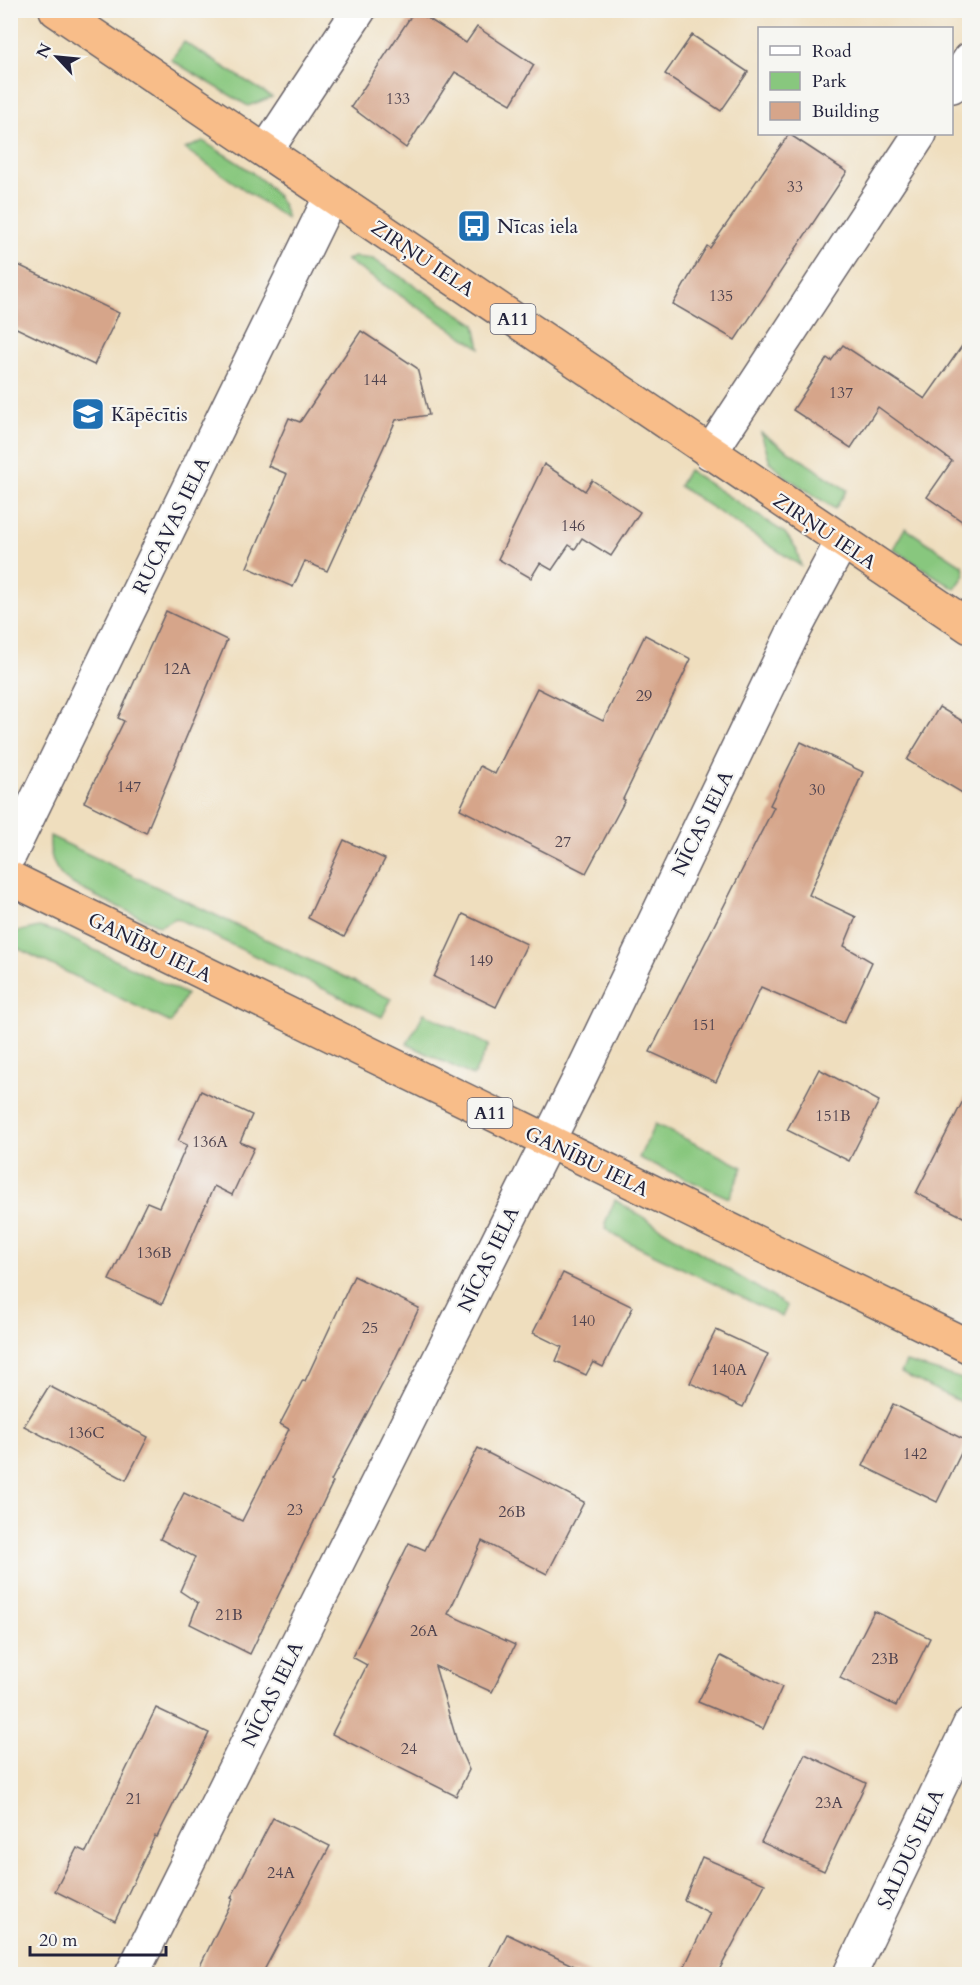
<svg xmlns="http://www.w3.org/2000/svg" width="980" height="1985" viewBox="0 0 980 1985" font-family="Cardo,serif">
	<style>
		.green { fill: #88c77e; stroke: #55745c; stroke-width: 1.5 }
		.building { fill: #d6a58a }
		.lines { fill: none; stroke-linecap: round; stroke-linejoin: round }
		.minor-casing { stroke: #6a6469; stroke-width: 36 }
		.trunk-casing { stroke: #6a6469; stroke-width: 36 }
		.minor { stroke: #fff; stroke-width: 33 }
		.trunk { stroke: #f8bd89; stroke-width: 33 }
		.labels { text-anchor: middle; stroke-width: 4.5; stroke-linejoin: round; paint-order: stroke }
		.number-label { font-size: 16px; fill: #4f434f }
		.shield { fill: #f6f6f2; stroke: #626272; stroke-width: 1.5 }
		.shield-label { font-size: 18px; font-weight: bold; fill: #22223b }
		.poi-label { font-size: 20px; fill: #22223b; stroke: #f6f6f2; text-anchor: start }
		.street-label { font-size: 20px; fill: #22223b; stroke: #f6f6f2 }
	</style>
	<rect width="100%" height="100%" fill="#f6f6f2"/>
	<filter id="ink" filterUnits="userSpaceOnUse"><feTurbulence type="fractalNoise" baseFrequency=".0167" numOctaves="2"/><feDisplacementMap in="SourceGraphic" scale="12" xChannelSelector="R" yChannelSelector="G"/><feConvolveMatrix kernelMatrix="1 2 1 2 8 2 1 2 1" color-interpolation-filters="sRGB"/></filter>
	<filter id="wash" filterUnits="userSpaceOnUse"><feTurbulence type="fractalNoise" baseFrequency=".008" numOctaves="4" result="noise"/><feDisplacementMap in="SourceGraphic" scale="24" xChannelSelector="R" yChannelSelector="G"/><feGaussianBlur stdDeviation="1.35" result="paint"/><feColorMatrix in="noise" values="0 0 0 0 0 0 0 0 0 0 0 0 0 0 0 0 0 1.4 0 .05"/><feComposite in="paint" operator="in"/></filter>
	<g filter="url(#wash)">
		<rect width="100%" height="100%" fill="#efdebe"/>
		<!-- green -->
		<g class="green">
			<path d="M184,42L272,97L248,106L171,60Z"/>
			<path d="M203,141C230,159 283,184 287,219L185,149Z"/>
			<path d="M355,257L373,259L475,324L480,348L346,260Z"/>
			<path d="M761,433L847,490L835,509L786,477L770,462Z"/>
			<path d="M688,470L785,533L796,548L801,566L679,486Z"/>
			<path d="M905,528L963,566L965,575L955,589L893,549Z"/>
			<path d="M50,836L391,999L382,1017L176,918L160,926C142,917 72,888 62,876C52,865 49,851 50,836Z"/>
			<path d="M39,927L57,932L186,994L171,1023L11,945V933Z"/>
			<path d="M424,1013L489,1045L473,1076L407,1044Z"/>
			<path d="M655,1124L743,1167L729,1198L639,1158Z"/>
			<path d="M615,1200L787,1306L782,1317L614,1235L606,1229L605,1223Z"/>
			<path d="M906,1362L969,1381V1406L901,1373Z"/>
		</g>
		<g id="blocks">
			<!-- building -->
			<g class="building">
				<path d="M415,10L466,43L477,27L534,65L511,104L455,72L406,148L351,107Z"/>
				<path d="M692,35L748,72L721,111L665,74Z"/>
				<path d="M789,134L847,172L735,340L673,304L707,246L710,248Z"/>
				<path d="M10,261L119,313L94,365L10,325Z"/>
				<path d="M361,331L417,368L429,415L396,420L327,571L305,561L293,587L247,567L287,474L268,466L289,418L300,422Z"/>
				<path d="M969,336V526L927,497L952,461L878,407L851,448L793,410L827,358L831,361L843,345L925,399Z"/>
				<path d="M544,464L585,491L592,480L640,512L611,556L582,538L575,549L569,545L552,570L540,563L531,578L498,559Z"/>
				<path d="M166,611L227,640L146,833L84,802L124,721L118,718Z"/>
				<path d="M645,635L691,659L623,799L625,800L586,873L460,809L480,766L495,774L537,688L603,721Z"/>
				<path d="M939,707L969,725V797L907,760Z"/>
				<path d="M801,742L863,772L809,895L856,917L844,946L872,962L844,1023L761,987L716,1082L650,1052L774,807L770,805Z"/>
				<path d="M344,840L385,859L344,937L308,918Z"/>
				<path d="M463,914L527,944L496,1007L434,977Z"/>
				<path d="M819,1069L879,1101L849,1161L787,1130Z"/>
				<path d="M969,1089V1220L916,1193Z"/>
				<path d="M201,1091L252,1115L240,1142L254,1148L232,1195L214,1186L162,1304L109,1280L147,1202L159,1207L187,1145L178,1141Z"/>
				<path d="M563,1273L633,1307L603,1367L593,1362L586,1375L556,1361L562,1347L533,1333Z"/>
				<path d="M354,1276L419,1308L389,1372L331,1481L333,1482L250,1654L190,1624L198,1603L180,1591L195,1557L160,1539L184,1493L242,1521L289,1429L280,1424L303,1380L305,1381Z"/>
				<path d="M716,1330L768,1354L743,1407L690,1383Z"/>
				<path d="M49,1386L148,1437L126,1480L24,1426Z"/>
				<path d="M893,1404L967,1441L937,1502L863,1466Z"/>
				<path d="M478,1448L584,1502L547,1574L482,1541L448,1614L515,1645L492,1692L435,1666L458,1745L469,1770L456,1796L332,1734L367,1665L352,1657L409,1543L425,1550Z"/>
				<path d="M874,1611L930,1638L896,1706L840,1678Z"/>
				<path d="M721,1656L782,1687L763,1729L698,1702Z"/>
				<path d="M156,1708L209,1733L157,1837L155,1836L115,1921L55,1891L77,1848L86,1852Z"/>
				<path d="M805,1754L866,1783L824,1871L761,1842Z"/>
				<path d="M273,1818L330,1846L262,1974H196L233,1899L231,1898Z"/>
				<path d="M702,1857L765,1884L717,1974H681L710,1913L684,1900Z"/>
				<path d="M507,1934L591,1974H487Z"/>
			</g>
		</g>
	</g>
	<g filter="url(#ink)">
		<use href="#blocks" fill-opacity="0" stroke="#6a6469" stroke-width="1.5"/>
		<g class="lines">
			<defs>
				<g id="minor">
					<path d="M952,86L970,59"/>
					<path d="M266,151L359,10"/>
					<path d="M710,453L920,134"/>
					<path d="M10,854L331,196"/>
					<path d="M132,1974L581,1075L794,631L841,543"/>
					<path d="M850,1974L970,1724"/>
				</g>
				<g id="trunk">
					<path d="M56,10L970,627"/>
					<path d="M10,878L970,1347"/>
				</g>
			</defs>
			<!-- minor casing -->
			<use href="#minor" class="minor-casing"/>
			<!-- trunk casing -->
			<use href="#trunk" class="trunk-casing"/>
			<!-- minor -->
			<use href="#minor" class="minor"/>
			<!-- trunk -->
			<use href="#trunk" class="trunk"/>
		</g>
	</g>
	<!-- icons -->
	<defs>
		<symbol id="bus-square" viewBox="-11 -11 22 22"><rect x="-9" y="-9" width="18" height="18" rx="4" fill="#1f6fb2" stroke="#f6f6f2"/><path d="M-5-6H5V4H4V6H2V4H-2V6H-4V4H-5ZM-3.5-4V0h7V-4ZM-3.5 1.2v1.5H-2V1.2ZM2 1.2v1.5H3.5V1.2Z" fill="#fff"/></symbol>
		<symbol id="school-square" viewBox="-11 -11 22 22"><rect x="-9" y="-9" width="18" height="18" rx="4" fill="#1f6fb2" stroke="#f6f6f2"/><path d="M0-5L7-2L0 1L-7-2ZM-4 1L0 2.5L4 1V4Q0 6-4 4Z" fill="#fff"/></symbol>
	</defs>
	<g fill-rule="evenodd">
		<use href="#bus-square" x="455" y="207" width="38" height="38"/>
		<use href="#school-square" x="69" y="395" width="38" height="38"/>
	</g>
	<g class="labels">
		<!-- number labels -->
		<g class="number-label">
			<text x="398" y="104">133</text>
			<text x="795" y="192">33</text>
			<text x="721" y="301">135</text>
			<text x="375" y="385">144</text>
			<text x="841" y="398">137</text>
			<text x="573" y="531">146</text>
			<text x="177" y="674">12A</text>
			<text x="644" y="701">29</text>
			<text x="129" y="792">147</text>
			<text x="817" y="795">30</text>
			<text x="563" y="847">27</text>
			<text x="481" y="966">149</text>
			<text x="704" y="1030">151</text>
			<text x="833" y="1121">151B</text>
			<text x="210" y="1147">136A</text>
			<text x="154" y="1258">136B</text>
			<text x="583" y="1326">140</text>
			<text x="370" y="1333">25</text>
			<text x="729" y="1375">140A</text>
			<text x="86" y="1438">136C</text>
			<text x="915" y="1459">142</text>
			<text x="295" y="1515">23</text>
			<text x="512" y="1517">26B</text>
			<text x="229" y="1620">21B</text>
			<text x="424" y="1636">26A</text>
			<text x="885" y="1664">23B</text>
			<text x="409" y="1754">24</text>
			<text x="134" y="1804">21</text>
			<text x="829" y="1808">23A</text>
			<text x="281" y="1878">24A</text>
		</g>
		<!-- shield labels -->
		<g class="shield">
			<rect x="490.5" y="304" width="45" height="30" rx="4.5"/>
			<rect x="467.5" y="1098" width="45" height="30" rx="4.5"/>
		</g>
		<g class="shield-label">
			<text x="513" y="325">A11</text>
			<text x="490" y="1119">A11</text>
		</g>
		<!-- poi labels -->
		<g class="poi-label">
			<text x="497" y="233">Nīcas iela</text>
			<text x="111" y="421">Kāpēcītis</text>
		</g>
		<!-- street labels -->
		<g class="street-label">
			<text transform="translate(423 258) rotate(34)" y="7">ZIRŅU IELA</text>
			<text transform="translate(171 525) rotate(-64)" y="7">RUCAVAS IELA</text>
			<text transform="translate(825 531) rotate(34)" y="7">ZIRŅU IELA</text>
			<text transform="translate(702 823) rotate(-64)" y="7">NĪCAS IELA</text>
			<text transform="translate(150 947) rotate(26)" y="7">GANĪBU IELA</text>
			<text transform="translate(587 1161) rotate(26)" y="7">GANĪBU IELA</text>
			<text transform="translate(488 1259) rotate(-64)" y="7">NĪCAS IELA</text>
			<text transform="translate(272 1694) rotate(-64)" y="7">NĪCAS IELA</text>
			<text transform="translate(910 1849) rotate(-65)" y="7">SALDUS IELA</text>
		</g>
	</g>
	<!-- margin -->
	<rect width="980" height="1985" fill="none" stroke="#f6f6f2" stroke-width="36"/>
	<!-- legend -->
	<rect x="758" y="27" width="195" height="108" fill="#f6f6f2" stroke="#a1a1a9" stroke-width="1.5"/>
	<rect x="770" y="46" width="30" height="9" fill="#ffffff" stroke="#a1a1a9" stroke-width="1.5"/>
	<text x="812" y="57" font-size="18" fill="#22223b">Road</text>
	<rect x="770" y="72" width="30" height="18" fill="#88c77e" stroke="#a1a1a9" stroke-width="1.5"/>
	<text x="812" y="87" font-size="18" fill="#22223b">Park</text>
	<rect x="770" y="102" width="30" height="18" fill="#d6a58a" stroke="#a1a1a9" stroke-width="1.5"/>
	<text x="812" y="117" font-size="18" fill="#22223b">Building</text>
	<!-- north arrow -->
	<g transform="translate(57 57) rotate(296)" stroke="#f6f6f2" stroke-width="4.5" paint-order="stroke">
	<path d="M0-4.5L10 22L0 15L-10 22Z" fill="#22223b"/>
	<text y="-9" font-size="16" font-weight="bold" text-anchor="middle" fill="#22223b">N</text>
	</g>
	<!-- scale -->
	<path d="M30 1946v9h136v-9" fill="none" stroke="#22223b" stroke-width="3"/>
	<text x="39" y="1946" font-size="18" fill="#22223b" stroke="#f6f6f2" stroke-width="4.5" paint-order="stroke">20 m</text>
</svg>
